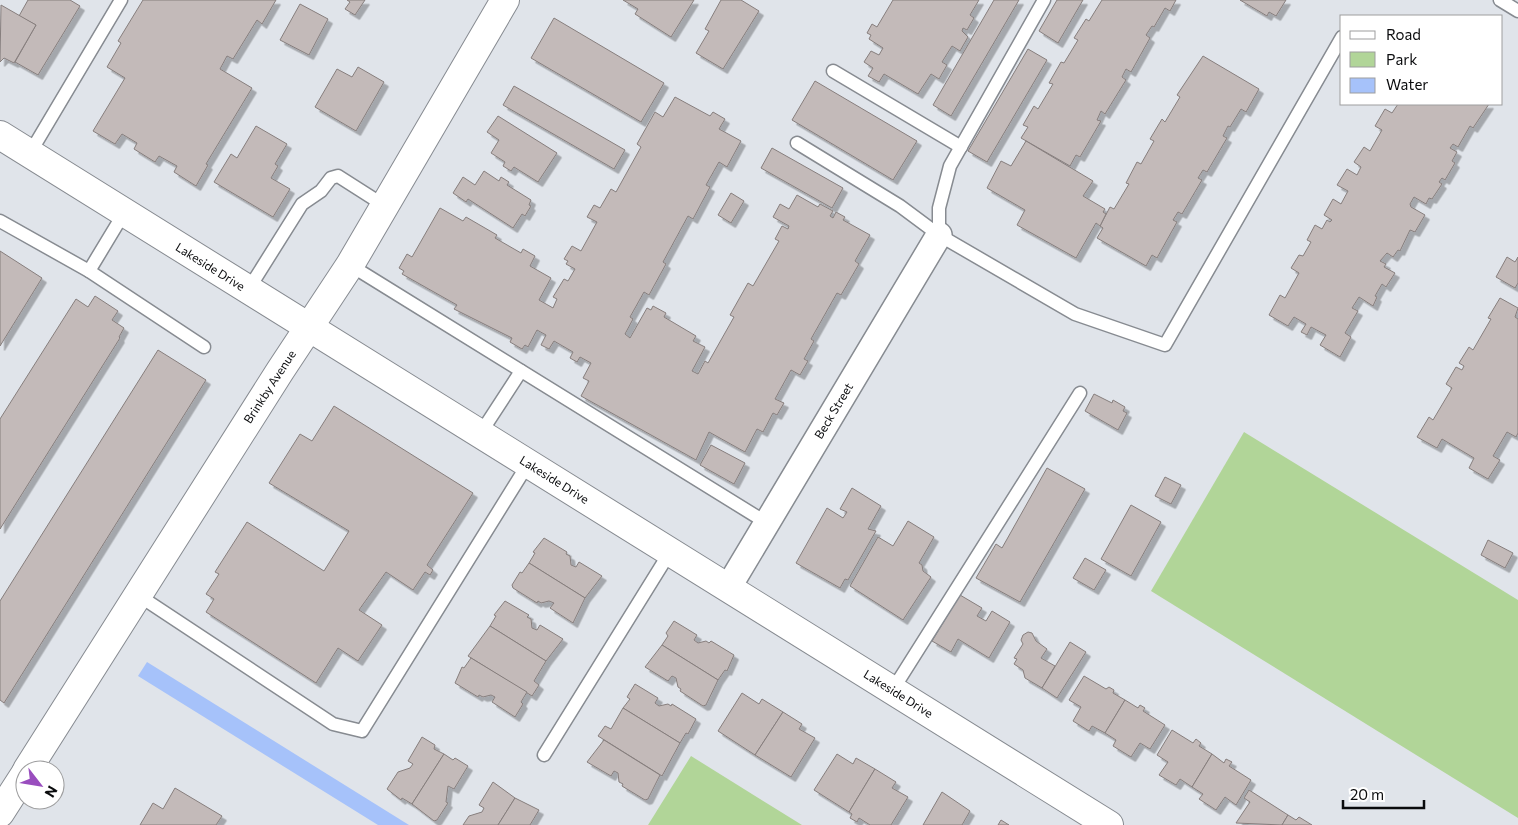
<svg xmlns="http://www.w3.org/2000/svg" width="1518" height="825" viewBox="0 0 1518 825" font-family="Commissioner,sans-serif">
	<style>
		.green { fill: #b1d598 }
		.water { fill: #a6c2fa }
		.building { fill: #c3bab9; stroke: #867e7d; filter: url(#shadow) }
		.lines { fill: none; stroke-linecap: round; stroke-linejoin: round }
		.service-casing { stroke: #878b91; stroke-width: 15 }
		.minor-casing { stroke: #878b91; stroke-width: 28 }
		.tertiary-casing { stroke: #878b91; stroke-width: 30 }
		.service { stroke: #fff; stroke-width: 12 }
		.minor { stroke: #fff; stroke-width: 25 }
		.tertiary { stroke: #fff; stroke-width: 28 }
		.labels { text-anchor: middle; stroke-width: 4.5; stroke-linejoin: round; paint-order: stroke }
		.street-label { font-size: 12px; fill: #0a0b0d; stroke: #fff }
	</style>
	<defs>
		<filter id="shadow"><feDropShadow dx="4.5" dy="4.5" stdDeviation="0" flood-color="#0004"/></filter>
	</defs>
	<rect width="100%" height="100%" fill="#e0e4ea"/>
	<!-- green -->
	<g class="green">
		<path d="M1244,432L1518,600V818L1151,591Z"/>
		<path d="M691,756L802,825H648Z"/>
	</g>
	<!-- water -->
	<path class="water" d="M147,662L409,825H378L138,676Z"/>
	<!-- building -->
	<g class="building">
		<path d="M28,0H70L80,6L38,75L15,62L36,25L19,16Z"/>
		<path d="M143,0H276L262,24L257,20L233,59L227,56L220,69L252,88L206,164L208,165L196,186L174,172L177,166L159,156L155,162L134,149L137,143L122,134L115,144L93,131L125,78L107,67L121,43L118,41Z"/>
		<path d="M347,0H365L355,15L345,9L350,2Z"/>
		<path d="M623,0H694L671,37L635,14L638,9Z"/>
		<path d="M721,0H741L759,11L723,69L696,53L709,31L705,29Z"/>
		<path d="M893,0H979L970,15L974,18L967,30L963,28L962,31L968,37L960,51L952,46L942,62L947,65L939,79L931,74L918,94L884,74L879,82L868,76L873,68L864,62L871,51L879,55L883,48L869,39L871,35L867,33L872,24L877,27Z"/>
		<path d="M994,0H1019L951,116L933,105Z"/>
		<path d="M1057,0H1083L1058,43L1039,31Z"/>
		<path d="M1102,0H1176L1170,11L1165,8L1154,27L1152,26L1146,35L1150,38L1131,72L1126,69L1122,77L1126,80L1105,114L1101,111L1097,120L1101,121L1080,157L1076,155L1070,166L1021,138L1028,127L1023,125L1034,106L1038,109L1053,84L1049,83L1061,62L1064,63L1078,40L1074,38L1086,19L1089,21Z"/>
		<path d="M1240,0H1286L1276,16L1269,12L1267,16Z"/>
		<path d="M300,4L328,19L309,55L280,40Z"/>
		<path d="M1,5L36,25L14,63L4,58L0,62Z"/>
		<path d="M554,18L664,83L641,122L531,58Z"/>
		<path d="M1028,49L1047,60L987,162L968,151Z"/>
		<path d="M1203,56L1259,89L1246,112L1241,109L1230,127L1228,126L1223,136L1227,138L1207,172L1203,170L1198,178L1202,180L1182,214L1178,212L1173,220L1177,222L1157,258L1152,255L1146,266L1097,238L1103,228L1100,226L1110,207L1114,209L1129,184L1126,183L1137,162L1141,164L1154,141L1150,139L1162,119L1165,122L1180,97L1177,95Z"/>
		<path d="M358,67L384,82L356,131L315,107L337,69L352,77Z"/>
		<path d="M815,81L917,141L893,180L792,120Z"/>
		<path d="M514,86L625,150L614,169L503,105Z"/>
		<path d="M675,97L710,116L713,112L725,119L719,129L741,141L727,167L719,162L706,185L710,187L693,219L688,216L663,262L666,264L649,295L644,292L630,317L633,319L625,334L630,338L647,308L651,310L653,306L666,313L664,317L696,336L693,341L705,347L692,371L698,374L705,361L708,363L734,317L730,315L748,283L753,286L779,241L775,239L782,226L788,229L789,226L773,217L780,204L789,209L797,195L818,207L820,204L833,211L830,216L833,218L836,212L845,217L843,220L870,235L855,261L859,264L841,295L837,293L811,339L814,341L804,359L808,361L800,375L791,370L775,399L784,403L777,415L773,413L763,432L757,429L745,452L709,432L696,460L581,396L589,381L583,378L591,363L580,357L577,362L570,358L573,352L554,341L549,349L541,345L546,335L537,330L528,347L525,345L522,349L510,342L512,338L454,309L457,305L402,274L404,271L399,268L407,254L412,257L440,208L463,221L466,217L497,235L495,238L521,253L523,249L535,256L530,266L551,278L539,300L553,308L557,299L553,297L564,279L568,281L575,269L566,264L568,261L564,259L572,246L581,251L597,222L587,217L594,205L600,208L611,189L616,192L641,147L637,144L655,112L663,117Z"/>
		<path d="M1398,104H1489L1473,128L1470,126L1458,147L1453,144L1450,148L1457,152L1452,161L1455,163L1445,180L1442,178L1439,182L1442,184L1432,199L1429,198L1426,204L1414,197L1410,204L1411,207L1425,215L1415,232L1410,230L1400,251L1398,250L1393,257L1387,253L1380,261L1386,264L1384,267L1395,273L1386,287L1382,284L1375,296L1377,297L1373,306L1359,297L1352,308L1358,311L1345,333L1351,337L1340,357L1320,345L1326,335L1311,327L1307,335L1301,332L1306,324L1294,317L1288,326L1269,315L1280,295L1285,298L1299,273L1291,268L1299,255L1303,256L1311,242L1307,240L1315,225L1322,229L1327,220L1330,222L1332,220L1324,215L1333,199L1341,204L1348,191L1337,185L1347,169L1357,175L1361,167L1354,162L1364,147L1370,151L1382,130L1375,126L1385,109L1392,113Z"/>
		<path d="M498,116L557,153L538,182L514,167L511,171L503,166L505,162L491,153L499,140L487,132Z"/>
		<path d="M256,126L287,144L275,164L278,166L271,178L290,189L273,217L214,182L231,154L237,158Z"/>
		<path d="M1026,141L1093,181L1083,196L1105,209L1103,212L1106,214L1100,226L1096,223L1076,258L1017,225L1025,210L987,188L1001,161L1011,166Z"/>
		<path d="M772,148L843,188L832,208L761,168Z"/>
		<path d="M484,171L499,181L501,177L509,182L507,185L531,200L529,205L531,206L525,216L522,214L513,228L468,199L466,202L453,193L463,177L475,185Z"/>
		<path d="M731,193L744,201L731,223L718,215Z"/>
		<path d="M0,251L42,278L0,346Z"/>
		<path d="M1507,257L1515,262L1518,257V283L1515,288L1496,277Z"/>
		<path d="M95,296L118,311L112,320L124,328L119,337L120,338L0,529V419L76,299L88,307Z"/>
		<path d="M1500,298L1518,308L1515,317L1518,319V433L1516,437L1507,432L1493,456L1500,460L1488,479L1469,468L1474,458L1442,439L1437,448L1417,437L1429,417L1433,420L1452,388L1446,384L1456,367L1462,370L1464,366L1459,363L1469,347L1473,350L1491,319L1488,318Z"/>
		<path d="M158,350L206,380L4,703L0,700V601Z"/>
		<path d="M1094,394L1112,403L1113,400L1125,407L1123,411L1127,413L1118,430L1085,411Z"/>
		<path d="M334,406L473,493L427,565L433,570L430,575L425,572L413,590L386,572L359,610L382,625L358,661L338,648L316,683L206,612L214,599L206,594L219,574L215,572L247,522L324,571L349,531L269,483L300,434L312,441Z"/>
		<path d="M711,445L745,463L734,484L700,465Z"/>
		<path d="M1047,468L1085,489L1020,602L976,578L996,544L1002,548Z"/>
		<path d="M1165,477L1181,485L1171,504L1155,496Z"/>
		<path d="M852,488L881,506L868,529L876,531L848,580L845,579L840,588L796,563L827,508L843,518L847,512L840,509Z"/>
		<path d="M1131,505L1161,522L1131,576L1101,559Z"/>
		<path d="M908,521L934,537L919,563L922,565L923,571L931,577L903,620L850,586L878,537L893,546Z"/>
		<path d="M544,538L567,552L566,554L570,556L571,565L576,567L579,562L602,576L585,598L529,563L535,553L533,552Z"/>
		<path d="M1488,540L1513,553L1505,568L1481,555Z"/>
		<path d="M1085,558L1106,570L1094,590L1073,578Z"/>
		<path d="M529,563L585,598L573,623L550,608L554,603L549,601L541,603L538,601L537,603L513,588L512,585L520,572L522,573Z"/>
		<path d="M960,595L982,608L977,616L986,621L992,611L1010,622L989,658L958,639L951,652L932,641Z"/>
		<path d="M505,601L529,615L527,617L531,619L532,628L537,630L540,625L563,639L546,661L490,626L496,616L494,615Z"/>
		<path d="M674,621L697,635L694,640L698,643L706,641L709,643L711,641L734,655L727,671L725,670L718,680L662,645L668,636L666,633Z"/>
		<path d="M490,626L546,661L534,681L539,685L532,696L468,656Z"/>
		<path d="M1028,632L1032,633L1036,641L1047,649L1041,658L1055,666L1042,688L1025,678L1023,670L1014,664L1017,659L1014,658L1023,644L1021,640L1023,635Z"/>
		<path d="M1070,642L1086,652L1057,698L1042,688Z"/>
		<path d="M662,645L718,680L706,705L703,706L680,691L681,689L678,687L676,678L672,676L668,681L645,667Z"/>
		<path d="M471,658L527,692L521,702L523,704L515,717L492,702L495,697L491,695L483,697L479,695L478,697L455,683L462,667L464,668Z"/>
		<path d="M1084,676L1106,689L1109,687L1114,690L1113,693L1125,700L1105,733L1092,726L1089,731L1073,721L1081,707L1069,700Z"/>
		<path d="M635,684L658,698L655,703L659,706L668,704L671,706L672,704L696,719L688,734L686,733L680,743L623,708L630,699L627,697Z"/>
		<path d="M742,693L759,704L762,699L783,712L755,755L718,731Z"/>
		<path d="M1125,700L1138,708L1140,705L1145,708L1143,711L1165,725L1150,749L1140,743L1131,757L1113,746L1116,740L1105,733Z"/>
		<path d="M623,708L680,743L662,776L598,736L605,726L611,729Z"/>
		<path d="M783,712L802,724L799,729L815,738L791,777L755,755Z"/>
		<path d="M1172,730L1193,743L1196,739L1201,743L1199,746L1212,754L1192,787L1180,779L1176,785L1159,775L1168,762L1157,755Z"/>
		<path d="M422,737L435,745L434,749L444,754L412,804L402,798L401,800L387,789L398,772L410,768L413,764L408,761Z"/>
		<path d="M604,740L660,775L648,799L645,800L622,786L623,784L619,782L618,773L614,771L611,776L587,762Z"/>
		<path d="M444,754L453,760L455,758L468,766L454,789L448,786L446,802L448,803L437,820L434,821L412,804Z"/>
		<path d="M837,754L853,764L856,758L875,769L849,812L814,790Z"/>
		<path d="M1212,754L1224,763L1226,759L1232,762L1229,766L1251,780L1236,805L1225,797L1216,810L1199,799L1203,794L1192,787Z"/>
		<path d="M875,769L896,782L892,788L908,797L891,825H870L859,818L857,822L850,818L852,814L849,812Z"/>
		<path d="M493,782L515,798L498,825H463L469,816L482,812L484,808L479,805Z"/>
		<path d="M175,788L222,816L216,825H140L153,803L163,809Z"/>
		<path d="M1249,790L1288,815L1282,825L1236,823L1250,802L1244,798Z"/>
		<path d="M942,792L970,811L962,825H923Z"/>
		<path d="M515,798L539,810L530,825H498Z"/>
		<path d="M1288,815L1296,820L1299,817L1312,825H1282Z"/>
		<path d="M1001,820L1009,825H998Z"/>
	</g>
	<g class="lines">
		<defs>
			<g id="service">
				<path d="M1500,0L1518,11"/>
				<path d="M833,71L961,147"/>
				<path d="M797,143L900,206L939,235L1075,314L1165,345L1342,37"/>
				<path d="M30,153L121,0"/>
				<path d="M0,221L89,271L124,213"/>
				<path d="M939,235V208L950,166L1044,0"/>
				<path d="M350,265L767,523"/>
				<path d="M89,271L204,347"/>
				<path d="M248,290L302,204L321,191L331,178L338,176L385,206"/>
				<path d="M480,434L521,371"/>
				<path d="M138,595L333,724L362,731L528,464"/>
				<path d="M892,691L1080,393"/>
				<path d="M544,755L670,552"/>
			</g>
			<path id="minor" d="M728,588L939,235"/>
			<g id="tertiary">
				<path d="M0,135L1109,825"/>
				<path d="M27,770L280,371L350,265L505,0"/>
				<path d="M0,813L25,774"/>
			</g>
		</defs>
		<!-- service casing -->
		<use href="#service" class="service-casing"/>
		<!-- minor casing -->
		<use href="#minor" class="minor-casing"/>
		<!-- tertiary casing -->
		<use href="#tertiary" class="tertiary-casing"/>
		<!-- service -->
		<use href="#service" class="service"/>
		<!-- minor -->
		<use href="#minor" class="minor"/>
		<!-- tertiary -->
		<use href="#tertiary" class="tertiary"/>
	</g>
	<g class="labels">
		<!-- street labels -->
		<g class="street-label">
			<text transform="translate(210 267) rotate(32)" y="4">Lakeside Drive</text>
			<text transform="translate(270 387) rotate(-57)" y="4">Brinkby Avenue</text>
			<text transform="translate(834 411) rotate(-59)" y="4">Beck Street</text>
			<text transform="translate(554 480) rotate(32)" y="4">Lakeside Drive</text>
			<text transform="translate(898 694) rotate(32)" y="4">Lakeside Drive</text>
		</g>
	</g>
	<!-- legend -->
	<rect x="1340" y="15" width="162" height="90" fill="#ffffff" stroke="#9d9d9e"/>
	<rect x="1350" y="31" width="25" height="8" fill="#ffffff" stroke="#9d9d9e"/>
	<text x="1386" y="40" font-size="15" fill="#0a0b0d">Road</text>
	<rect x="1350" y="52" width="25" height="15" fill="#b1d598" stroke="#9d9d9e"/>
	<text x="1386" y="65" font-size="15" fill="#0a0b0d">Park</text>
	<rect x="1350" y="78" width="25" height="15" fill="#a6c2fa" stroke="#9d9d9e"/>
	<text x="1386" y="90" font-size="15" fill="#0a0b0d">Water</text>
	<!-- north arrow -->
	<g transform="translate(40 785) rotate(121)"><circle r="24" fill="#ffffff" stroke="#9d9d9e"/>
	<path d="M0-4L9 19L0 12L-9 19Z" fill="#994dbe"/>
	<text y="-8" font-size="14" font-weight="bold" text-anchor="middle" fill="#0a0b0d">N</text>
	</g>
	<!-- scale -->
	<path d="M1343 800v8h81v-8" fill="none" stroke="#0a0b0d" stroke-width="2.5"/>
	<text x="1350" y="800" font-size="15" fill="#0a0b0d" stroke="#ffffff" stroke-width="4" paint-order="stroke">20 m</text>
</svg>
